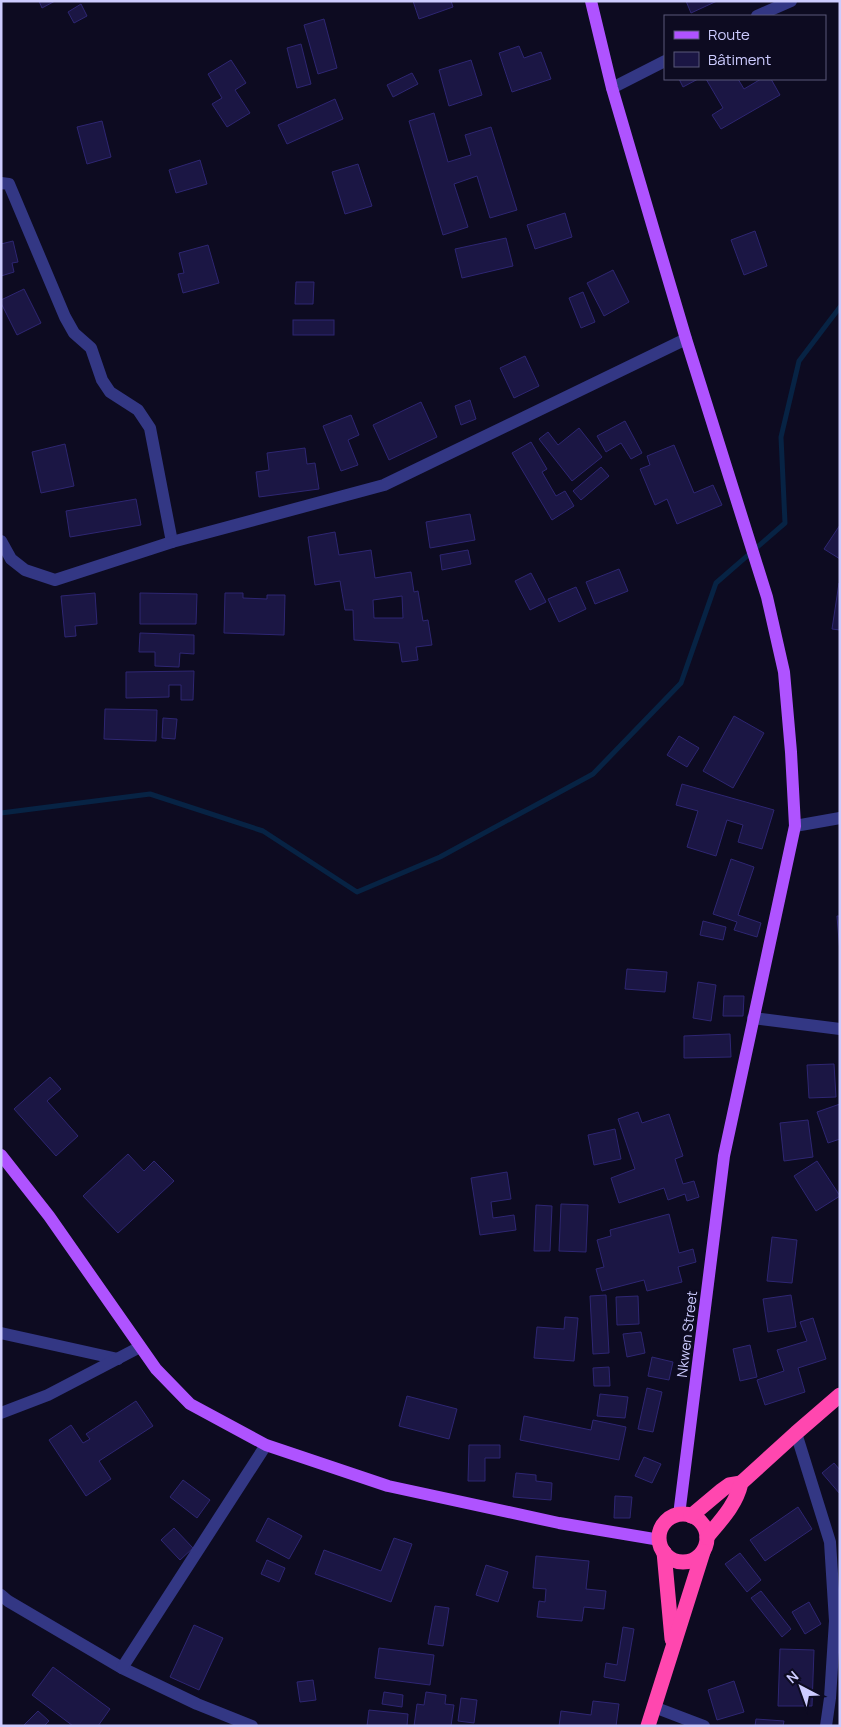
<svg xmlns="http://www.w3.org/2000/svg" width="841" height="1727" viewBox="0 0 841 1727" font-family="Manrope,sans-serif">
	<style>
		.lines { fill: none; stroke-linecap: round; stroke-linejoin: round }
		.stream { stroke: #072344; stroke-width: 5 }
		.building { fill: #1b1644; stroke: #2e2672; fill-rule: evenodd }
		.minor { stroke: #333784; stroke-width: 12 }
		.major { stroke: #af53ff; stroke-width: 12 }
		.highway { stroke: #ff47af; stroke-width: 15 }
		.labels { text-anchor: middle; stroke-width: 5; stroke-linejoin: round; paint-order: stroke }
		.street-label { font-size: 14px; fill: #cdccff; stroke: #0d0b21 }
	</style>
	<rect width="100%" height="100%" fill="#0d0b21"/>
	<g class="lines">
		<!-- stream -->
		<path class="stream" d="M1,813L150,794L263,831L357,892L440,857L593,774L681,683L716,583L785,523L781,437L799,361L840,307"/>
	</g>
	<!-- building -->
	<g class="building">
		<path d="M39,1H55L42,8Z"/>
		<path d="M413,1H451L453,7L419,19Z"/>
		<path d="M686,1H717L691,13Z"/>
		<path d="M81,4L87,16L74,23L68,12Z"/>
		<path d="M324,19L337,68L318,74L304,25Z"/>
		<path d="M301,44L311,84L297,88L287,48Z"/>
		<path d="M519,46L524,58L541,52L551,79L512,92L499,53Z"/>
		<path d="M231,60L246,83L235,90L250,113L227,127L212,104L222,98L208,74Z"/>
		<path d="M471,60L482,95L449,106L439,70Z"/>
		<path d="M412,73L418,84L393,97L387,85Z"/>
		<path d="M679,79H698L683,87Z"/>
		<path d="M706,79H738L744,89L761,79H771L780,95L721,129L712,115L723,108Z"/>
		<path d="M335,99L343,119L287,144L278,125Z"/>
		<path d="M434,113L448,162L471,155L465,135L491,127L517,210L490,218L477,176L454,184L468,227L443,235L409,121Z"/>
		<path d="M102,121L111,157L87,164L77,127Z"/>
		<path d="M200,160L207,184L176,193L169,170Z"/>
		<path d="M358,164L372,206L345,214L332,172Z"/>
		<path d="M565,213L572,237L535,249L527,225Z"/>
		<path d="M755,231L767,266L744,275L731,240Z"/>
		<path d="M506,238L513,266L462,278L455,249Z"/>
		<path d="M13,241L18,262L12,263L14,272L1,276V244Z"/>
		<path d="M208,245L219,283L183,293L178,274L184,273L179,253Z"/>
		<path d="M613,270L629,302L604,316L587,283Z"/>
		<path d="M296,282H314L313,304H295Z"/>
		<path d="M24,289L41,323L17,335L1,303V300Z"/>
		<path d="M583,292L595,322L581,328L569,298Z"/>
		<rect x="293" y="320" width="41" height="15"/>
		<path d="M525,356L539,386L514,398L500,368Z"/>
		<path d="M470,400L476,419L461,425L455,406Z"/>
		<path d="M421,402L437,437L389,460L373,425Z"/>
		<path d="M351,415L359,435L348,440L358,465L341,471L323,426Z"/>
		<path d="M625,421L642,453L631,459L621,443L606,452L597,436Z"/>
		<path d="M579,428L602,457L572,481L539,439L548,432L558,445Z"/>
		<path d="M531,442L547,469L542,472L556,496L565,491L574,506L552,520L512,453Z"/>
		<path d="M65,444L74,486L41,493L32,452Z"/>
		<path d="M674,445L694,493L713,485L722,505L677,524L667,499L655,505L640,469L650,465L647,456Z"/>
		<path d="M305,448L307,464L315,463L319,489L259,497L256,472L269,470L267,453Z"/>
		<path d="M601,467L609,476L581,500L573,491Z"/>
		<path d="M136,499L141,525L70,537L66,511Z"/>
		<path d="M470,514L475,540L430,548L426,522Z"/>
		<path d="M840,525V559L824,549Z"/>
		<path d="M335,532L339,555L371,550L375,578L411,572L414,592L418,591L423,621L428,620L432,645L416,647L418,660L402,662L399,643L354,640L353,610H345L340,581L315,585L308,537ZM402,596L403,618H374L373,600Z"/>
		<path d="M468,550L471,564L442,570L440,555Z"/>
		<path d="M619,569L628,591L595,604L586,582Z"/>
		<path d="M531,573L546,602L530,610L515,581Z"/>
		<path d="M839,583H840V630L832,629Z"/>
		<path d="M576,587L586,609L559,622L548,599Z"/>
		<path d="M95,593L97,624L75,626L76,636L65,637L61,596Z"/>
		<path d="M140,593L197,594L196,624H140Z"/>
		<path d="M225,593H243V598L267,599V595H285L284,635L224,633Z"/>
		<path d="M140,633L194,635V654L180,653L179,667L155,666V652H139Z"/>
		<path d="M194,671L193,700H181V685H169V697L126,698V672Z"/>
		<path d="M105,709L157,710L156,741L104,739Z"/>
		<path d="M734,716L764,733L733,788L703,771Z"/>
		<path d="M163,718L177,719L175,739L162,738Z"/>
		<path d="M679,736L699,748L687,767L667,755Z"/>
		<path d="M682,784L774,810L762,849L738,842L743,825L727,820L716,856L687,847L698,811L676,805Z"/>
		<path d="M731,859L754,867L738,915L761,923L757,937L734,930L737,922L713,914Z"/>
		<path d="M837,916H840V953Z"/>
		<path d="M703,921L726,927L723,940L700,935Z"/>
		<path d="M627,969L667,972L665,992L625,989Z"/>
		<path d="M698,982L716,985L711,1021L693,1018Z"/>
		<path d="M724,996H744L743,1016H723Z"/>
		<path d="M730,1034L731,1057L684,1058V1036Z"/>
		<path d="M834,1064L836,1097L809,1098L807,1065Z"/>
		<path d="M50,1077L61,1089L47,1101L78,1136L56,1156L14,1109Z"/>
		<path d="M840,1104V1139L828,1143L817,1112Z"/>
		<path d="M638,1112L642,1123L669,1114L683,1156L675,1159L683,1184L694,1181L699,1197L687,1201L685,1194L668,1200L664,1188L619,1203L611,1178L635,1169L618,1119Z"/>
		<path d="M808,1120L813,1157L784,1161L780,1123Z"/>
		<path d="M615,1129L621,1159L594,1165L588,1135Z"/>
		<path d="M128,1154L144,1171L154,1161L174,1181L118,1233L83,1196Z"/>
		<path d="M817,1161L840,1196L816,1211L794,1176Z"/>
		<path d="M507,1172L511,1199L491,1202L493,1218L514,1215L516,1230L480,1235L471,1178Z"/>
		<path d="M561,1204L588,1205L586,1252L559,1251Z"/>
		<path d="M536,1205L552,1206L550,1251H534Z"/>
		<path d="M669,1214L679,1253L693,1249L696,1262L678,1267L682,1282L647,1291L644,1280L602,1291L596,1269L604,1267L597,1240L611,1236L610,1230Z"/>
		<path d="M772,1237L797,1240L792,1283L767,1281Z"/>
		<path d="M606,1295L609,1353L593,1354L590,1296Z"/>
		<path d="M791,1295L796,1327L768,1332L763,1299Z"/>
		<path d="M638,1296L639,1324L617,1325L616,1297Z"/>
		<path d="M565,1317L578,1318L574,1361L534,1358L537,1327L564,1329Z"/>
		<path d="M813,1318L826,1359L798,1368L805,1392L765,1405L757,1380L784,1371L777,1350L807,1341L800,1322Z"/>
		<path d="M641,1332L645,1353L627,1357L623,1334Z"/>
		<path d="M750,1345L757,1377L740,1381L733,1349Z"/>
		<path d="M652,1357L673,1362L669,1380L648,1376Z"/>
		<path d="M609,1367L610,1386H594L593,1368Z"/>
		<path d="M647,1388L662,1392L653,1432L638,1429Z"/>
		<path d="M600,1394L628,1397L625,1418L597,1416Z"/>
		<path d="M407,1396L457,1409L449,1439L399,1426Z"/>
		<path d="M136,1401L153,1426L99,1461L111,1479L86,1496L49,1440L71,1425L83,1443L90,1439L86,1434Z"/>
		<path d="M524,1416L591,1430L593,1420L626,1427L619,1460L520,1440Z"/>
		<path d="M469,1445H500V1458H485V1481H468Z"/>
		<path d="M644,1457L661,1464L652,1483L635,1476Z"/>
		<path d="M834,1463L840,1470V1494L822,1473Z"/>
		<path d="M516,1473L536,1475V1481L552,1483L551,1500L513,1497Z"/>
		<path d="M183,1480L210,1500L197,1518L170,1497Z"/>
		<path d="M615,1496L632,1497L630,1518H614Z"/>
		<path d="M798,1507L812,1529L765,1561L750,1540Z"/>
		<path d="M268,1518L302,1536L289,1559L256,1541Z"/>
		<path d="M174,1528L193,1548L180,1560L161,1540Z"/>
		<path d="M394,1538L412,1544L391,1602L315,1574L324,1550L381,1571Z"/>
		<path d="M740,1553L761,1580L747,1592L725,1564Z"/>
		<path d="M536,1556L589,1561L586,1589L606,1591L604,1609L584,1607L582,1621L537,1617L539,1601L545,1602L546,1589L533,1588Z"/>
		<path d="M267,1560L285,1568L279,1582L261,1574Z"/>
		<path d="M486,1565L508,1572L498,1602L476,1595Z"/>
		<path d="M761,1591L791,1629L782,1637L751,1598Z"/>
		<path d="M809,1602L821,1624L805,1634L792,1612Z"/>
		<path d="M435,1606L449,1608L443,1646L428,1644Z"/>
		<path d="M194,1625L223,1638L199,1690L170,1677Z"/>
		<path d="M623,1627L634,1629L625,1681L604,1677L606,1663L617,1665Z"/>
		<path d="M379,1648L434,1655L430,1685L375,1678Z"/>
		<path d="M780,1649L814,1650L812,1706H778Z"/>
		<path d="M53,1667L110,1709L98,1726H73L32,1695Z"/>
		<path d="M313,1680L316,1700L300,1702L297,1682Z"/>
		<path d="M734,1681L744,1712L717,1720L708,1690Z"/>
		<path d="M384,1692L403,1695L402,1707L382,1704Z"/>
		<path d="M426,1692L446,1695L445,1704L454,1705L451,1726H414L417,1704L424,1705Z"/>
		<path d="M461,1698L477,1700L474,1723L458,1721Z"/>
		<path d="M593,1701L619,1704L616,1726H559L561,1711L591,1715Z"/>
		<path d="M369,1710L408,1714L407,1726H367Z"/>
		<path d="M38,1711L49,1721L44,1726H23Z"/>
		<path d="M756,1719L784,1721L783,1726H755Z"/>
	</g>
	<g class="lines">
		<!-- minor -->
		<g class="minor">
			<path d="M757,16L791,1"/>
			<path d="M612,88L665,61"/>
			<path d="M1,183L9,184L65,317L74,333L91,348L102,380L110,392L138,410L150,428L172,542"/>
			<path d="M1,541L11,559L25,570L55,580L172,542L384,485L686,339"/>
			<path d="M795,826L840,818"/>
			<path d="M753,1018L840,1029"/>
			<path d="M1,1333L118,1359"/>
			<path d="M1,1413L48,1395L140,1347"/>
			<path d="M796,1433L830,1542L835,1621L830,1698L826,1726"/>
			<path d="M1,1595L8,1601L122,1668L197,1704L252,1726"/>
			<path d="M122,1668L266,1445"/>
			<path d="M654,1707L704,1726"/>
		</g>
		<!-- major -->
		<g class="major">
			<path d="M591,1L612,88L654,231L686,339L767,597L784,672L791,752L795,826L724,1156L679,1515"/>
			<path d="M1,1155L49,1216L156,1369L190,1404L266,1445L388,1486L559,1523L660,1540"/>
		</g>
		<!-- highway -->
		<g class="highway">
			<circle cx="683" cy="1538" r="24"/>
			<path d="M691,1516L722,1490L729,1485L741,1483"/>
			<path d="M707,1537C721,1520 736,1505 741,1483L796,1433L840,1395"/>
			<path d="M664,1552L672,1639"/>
			<path d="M648,1726L703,1552"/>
		</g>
	</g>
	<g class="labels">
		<!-- street labels -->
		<g class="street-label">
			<text transform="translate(687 1334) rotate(-83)" y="5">Nkwen Street</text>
		</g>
	</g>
	<!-- border -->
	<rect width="841" height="1727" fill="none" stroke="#cdccff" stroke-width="5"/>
	<!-- legend -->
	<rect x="664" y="15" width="162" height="65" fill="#0d0b21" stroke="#5a587a"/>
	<rect x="674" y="31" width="25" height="8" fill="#af53ff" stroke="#5a587a"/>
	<text x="708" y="40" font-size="15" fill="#cdccff">Route</text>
	<rect x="674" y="52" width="25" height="15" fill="#1b1644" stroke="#5a587a"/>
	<text x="708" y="65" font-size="15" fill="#cdccff">Bâtiment</text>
	<!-- north arrow -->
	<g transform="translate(801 1687) rotate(319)" stroke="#0d0b21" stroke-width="4" paint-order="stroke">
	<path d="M0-4L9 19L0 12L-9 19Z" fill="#cdccff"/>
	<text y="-8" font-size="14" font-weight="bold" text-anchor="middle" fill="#cdccff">N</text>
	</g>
</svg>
